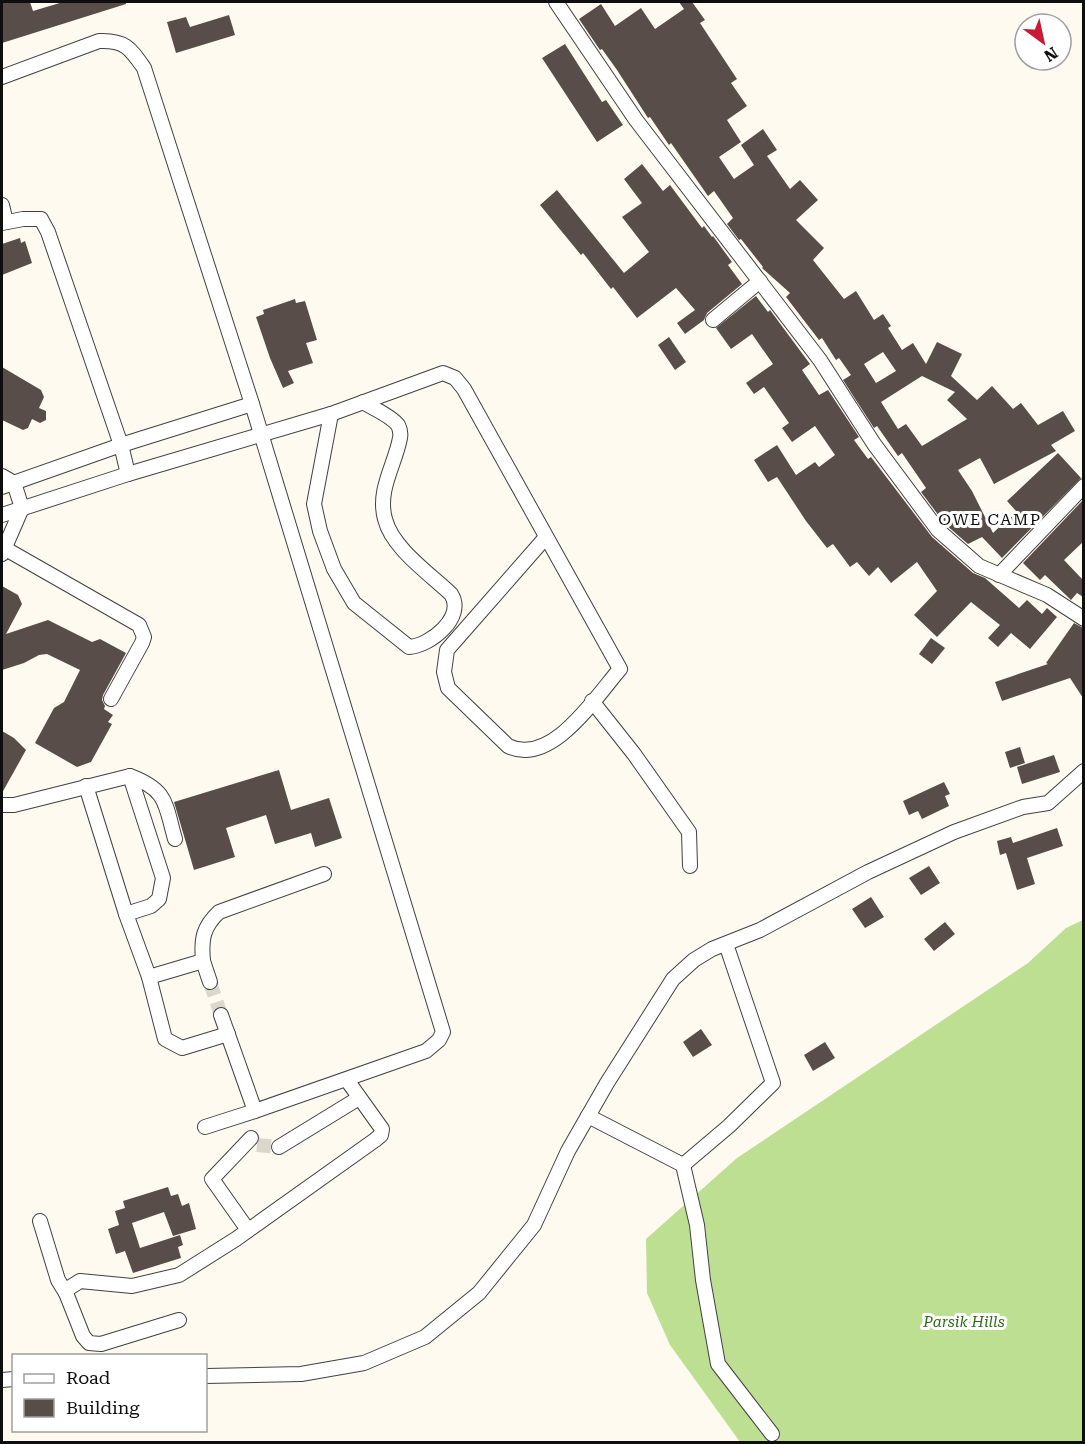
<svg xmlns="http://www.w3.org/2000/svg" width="1085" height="1444" viewBox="0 0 1085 1444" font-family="'Roboto Serif',serif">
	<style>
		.forest { fill: #bcdf92 }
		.building { fill: #584d49; fill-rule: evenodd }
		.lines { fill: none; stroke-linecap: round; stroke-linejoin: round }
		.minor-tunnel { stroke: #dbd7cd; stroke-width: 14; stroke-dasharray: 14 7; stroke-linecap: butt }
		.minor-casing { stroke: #414141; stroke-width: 16 }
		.minor { stroke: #fff; stroke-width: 14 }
		.labels { text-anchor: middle; stroke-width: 6; stroke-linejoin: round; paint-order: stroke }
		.park-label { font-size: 15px; font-style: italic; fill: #326b18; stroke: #fff }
		.neighbourhood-label { font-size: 16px; letter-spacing: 1.5px; fill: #0e0e0e; stroke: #fff }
	</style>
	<rect width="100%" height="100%" fill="#fffaef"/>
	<!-- forest -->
	<path class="forest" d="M1083,920V1442H740L670,1345L647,1293L646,1239L737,1158L1028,963L1066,928Z"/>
	<!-- building -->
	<g class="building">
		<path d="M2,2H30L33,11L63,2H126V4L2,43Z"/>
		<path d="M679,2H692L705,20L700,23L737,79L731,83L747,106L727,120L741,142L719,157L734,179L754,165L741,145L763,129L777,150L767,156L790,189L800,180L818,200L796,220L824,248L813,260L844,299L856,291L874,320L883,314L891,326L888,328L902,350L913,343L926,364L937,342L962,354L951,376L977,400L992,386L1013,409L1021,403L1038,425L1063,411L1075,431L1051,445L1056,451L994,484L980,458L958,470L972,491L993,533L1016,511L1007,501L1058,453L1081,478L1002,558L982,537L968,544L945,524L921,492L926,488L902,453L898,456L877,426L874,428L843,380L851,375L839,358L836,360L822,338L819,340L786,297L790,293L762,268L763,267L741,239L739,240L727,224L733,218L714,191L708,196L671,143L669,145L650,117L648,118L617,70L602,49L600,50L579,19L601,4L615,26L641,8L655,29L684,9ZM883,352L896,371L876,383L864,364ZM922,376L955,392L947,400L967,419L922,446L906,424L898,429L881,402Z"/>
		<path d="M229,15L235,35L176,53L167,22L186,17L190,27Z"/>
		<path d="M565,44L602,102L606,100L623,125L597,142L542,58Z"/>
		<path d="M642,164L663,191L670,185L702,228L704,226L712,237L713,236L732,262L728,265L742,284L707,313L704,320L685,334L677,323L695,310L676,288L637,318L613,287L611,289L583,253L581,255L540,205L557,190L624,273L649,252L622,217L642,203L624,179Z"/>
		<path d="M20,238L21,243L25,241L32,263L2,275V244Z"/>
		<path d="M756,296L768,312L770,310L810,364L802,370L819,395L828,390L859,437L854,440L868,459L871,457L932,537L973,573L985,578L1019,608L1027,600L1042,614L1047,608L1057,617L1030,649L1011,633L998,647L988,638L1000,625L971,602L937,637L914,615L937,591L917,562L891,583L878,567L869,576L857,562L850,567L833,544L827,548L806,521L777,477L768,482L754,460L777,445L796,475L815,462L819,467L835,455L815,426L792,442L782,428L789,423L764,387L754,394L746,383L773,364L752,334L731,349L716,328Z"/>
		<path d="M295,299L296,303L305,301L317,340L306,343L313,363L288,371L294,383L283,388L270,358L256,317L264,314L263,310Z"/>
		<path d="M669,337L686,362L675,370L658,345Z"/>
		<path d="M2,367L41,390L44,397L39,408L46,411V420L40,423L32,419L28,428L23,430L2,420Z"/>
		<path d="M1083,500V542L1064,560L1083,580V597L1077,593L1071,600L1045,575L1040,580L1023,563Z"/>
		<path d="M2,586L18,595L22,604L6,634L48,620L92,642L100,639L126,653L103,695L102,700L105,706L104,709L113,715L108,722L112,724L91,762L77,767L35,743L54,708L64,702L80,670L47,654L39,655L24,663L2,670Z"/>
		<path d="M1074,623L1083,628V698L1070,678L1002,701L995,682L1048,664L1046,663Z"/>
		<path d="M931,638L945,648L932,664L919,654Z"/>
		<path d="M2,731L14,738L26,750L2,793Z"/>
		<path d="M1020,747L1025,763L1010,768L1005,752Z"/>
		<path d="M1054,755L1060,772L1022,784L1017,767Z"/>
		<path d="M279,770L291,810L329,798L342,838L315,847L311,833L275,844L266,815L226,828L235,857L194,870L174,802Z"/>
		<path d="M944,782L950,794L945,796L949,806L922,819L918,811L909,815L903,801Z"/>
		<path d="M1057,828L1063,846L1027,858L1035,884L1017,890L1006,853L1000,855L997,841L1011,837L1013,843Z"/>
		<path d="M929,866L940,883L921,895L909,878Z"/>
		<path d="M871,897L884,917L865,928L852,909Z"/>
		<path d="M945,922L955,934L934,951L924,939Z"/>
		<path d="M701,1029L712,1045L693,1057L683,1042Z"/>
		<path d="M825,1042L835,1058L813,1071L804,1055Z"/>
		<path d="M168,1187L171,1196L178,1194L182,1206L189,1203L196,1229L173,1236L164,1212L132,1223L140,1248L180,1235L183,1245L178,1247L181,1258L133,1273L125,1251L116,1254L108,1229L119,1225L115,1211L125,1208L123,1201Z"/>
	</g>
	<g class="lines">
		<!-- minor-tunnel -->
		<g class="minor-tunnel">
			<path d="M210,982L221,1015"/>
			<path d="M257,1145L279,1147"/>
		</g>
		<defs>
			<g id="minor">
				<path d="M556,2L636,120L820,360L874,444L938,530L979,566L1047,595L1084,619"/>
				<path d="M2,77L99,41C125,40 130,48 144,68L252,404L443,1032L439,1040L426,1051L255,1111L205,1127"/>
				<path d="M2,205L6,222"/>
				<path d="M2,223L23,219H41L48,232L121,445L128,474"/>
				<path d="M713,320L760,281"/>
				<path d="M331,414L314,504L320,531L334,569L354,603L409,647C430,646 466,617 451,594C430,574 392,548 385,519C377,490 395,465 400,438C401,433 400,429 398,425C390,415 374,409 363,402"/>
				<path d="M2,476L14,483L22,508L2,554"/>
				<path d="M2,487L121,445L252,404"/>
				<path d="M2,515L128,474L331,414L443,373L455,378L464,389L620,669C595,698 551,767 508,746L448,688L444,672L447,650L546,537"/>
				<path d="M4,548L139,625L144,637L142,643L111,699"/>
				<path d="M999,575L1084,486"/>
				<path d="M592,701L634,754L689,832L690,866"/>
				<path d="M86,786L126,914L151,906L159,899L163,878L130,776"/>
				<path d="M2,805H14L130,776C168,790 165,804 175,839"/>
				<path d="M126,914L149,977L165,1039L182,1048L228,1034"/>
				<path d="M203,961L210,982"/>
				<path d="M149,977L203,961C201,939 203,927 219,912L324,874"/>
				<path d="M221,1015L255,1111"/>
				<path d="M588,1116L683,1165L729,1126L773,1083L726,944"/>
				<path d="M279,1147L359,1098"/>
				<path d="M683,1165L697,1225L703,1280L718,1364L772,1434"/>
				<path d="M40,1221L58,1280L66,1293"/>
				<path d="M248,1230L212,1179L251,1138"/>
				<path d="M179,1320L101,1344L89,1343L83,1336L66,1293L69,1288L80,1281L132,1286L179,1275L236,1239L375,1140L381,1135L382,1129L347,1080"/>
				<path d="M206,1376L301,1374L364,1363L425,1337L479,1293L534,1225L568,1151L607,1083L673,979L694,960L712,949L760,930L868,872L954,832L1023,807L1048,803L1084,771"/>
				<path d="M2,1380L14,1379"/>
			</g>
		</defs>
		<!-- minor casing -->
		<use href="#minor" class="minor-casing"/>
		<!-- minor -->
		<use href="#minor" class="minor"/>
	</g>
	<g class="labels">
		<!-- park labels -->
		<g class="park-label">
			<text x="964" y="1327">Parsik Hills</text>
		</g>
		<!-- neighbourhood labels -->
		<g class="neighbourhood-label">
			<text x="990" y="525">OWE CAMP</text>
		</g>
	</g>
	<!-- border -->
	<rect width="1085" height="1444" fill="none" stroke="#0e0e0e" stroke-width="6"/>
	<!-- legend -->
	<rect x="12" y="1354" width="195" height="78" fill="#ffffff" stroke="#9f9f9f" stroke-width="1.5"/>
	<rect x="24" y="1374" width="30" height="9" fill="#ffffff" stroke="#9f9f9f" stroke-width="1.5"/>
	<text x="66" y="1384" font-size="18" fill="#0e0e0e">Road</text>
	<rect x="24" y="1399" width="30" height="18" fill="#584d49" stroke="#9f9f9f" stroke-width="1.5"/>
	<text x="66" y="1414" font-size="18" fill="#0e0e0e">Building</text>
	<!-- north arrow -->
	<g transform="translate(1043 42) rotate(147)"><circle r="28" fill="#ffffff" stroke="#9f9f9f" stroke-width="1.5"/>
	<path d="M0-4.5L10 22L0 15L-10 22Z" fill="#ca1a33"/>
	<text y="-9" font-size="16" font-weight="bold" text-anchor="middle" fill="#0e0e0e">N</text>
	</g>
</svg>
